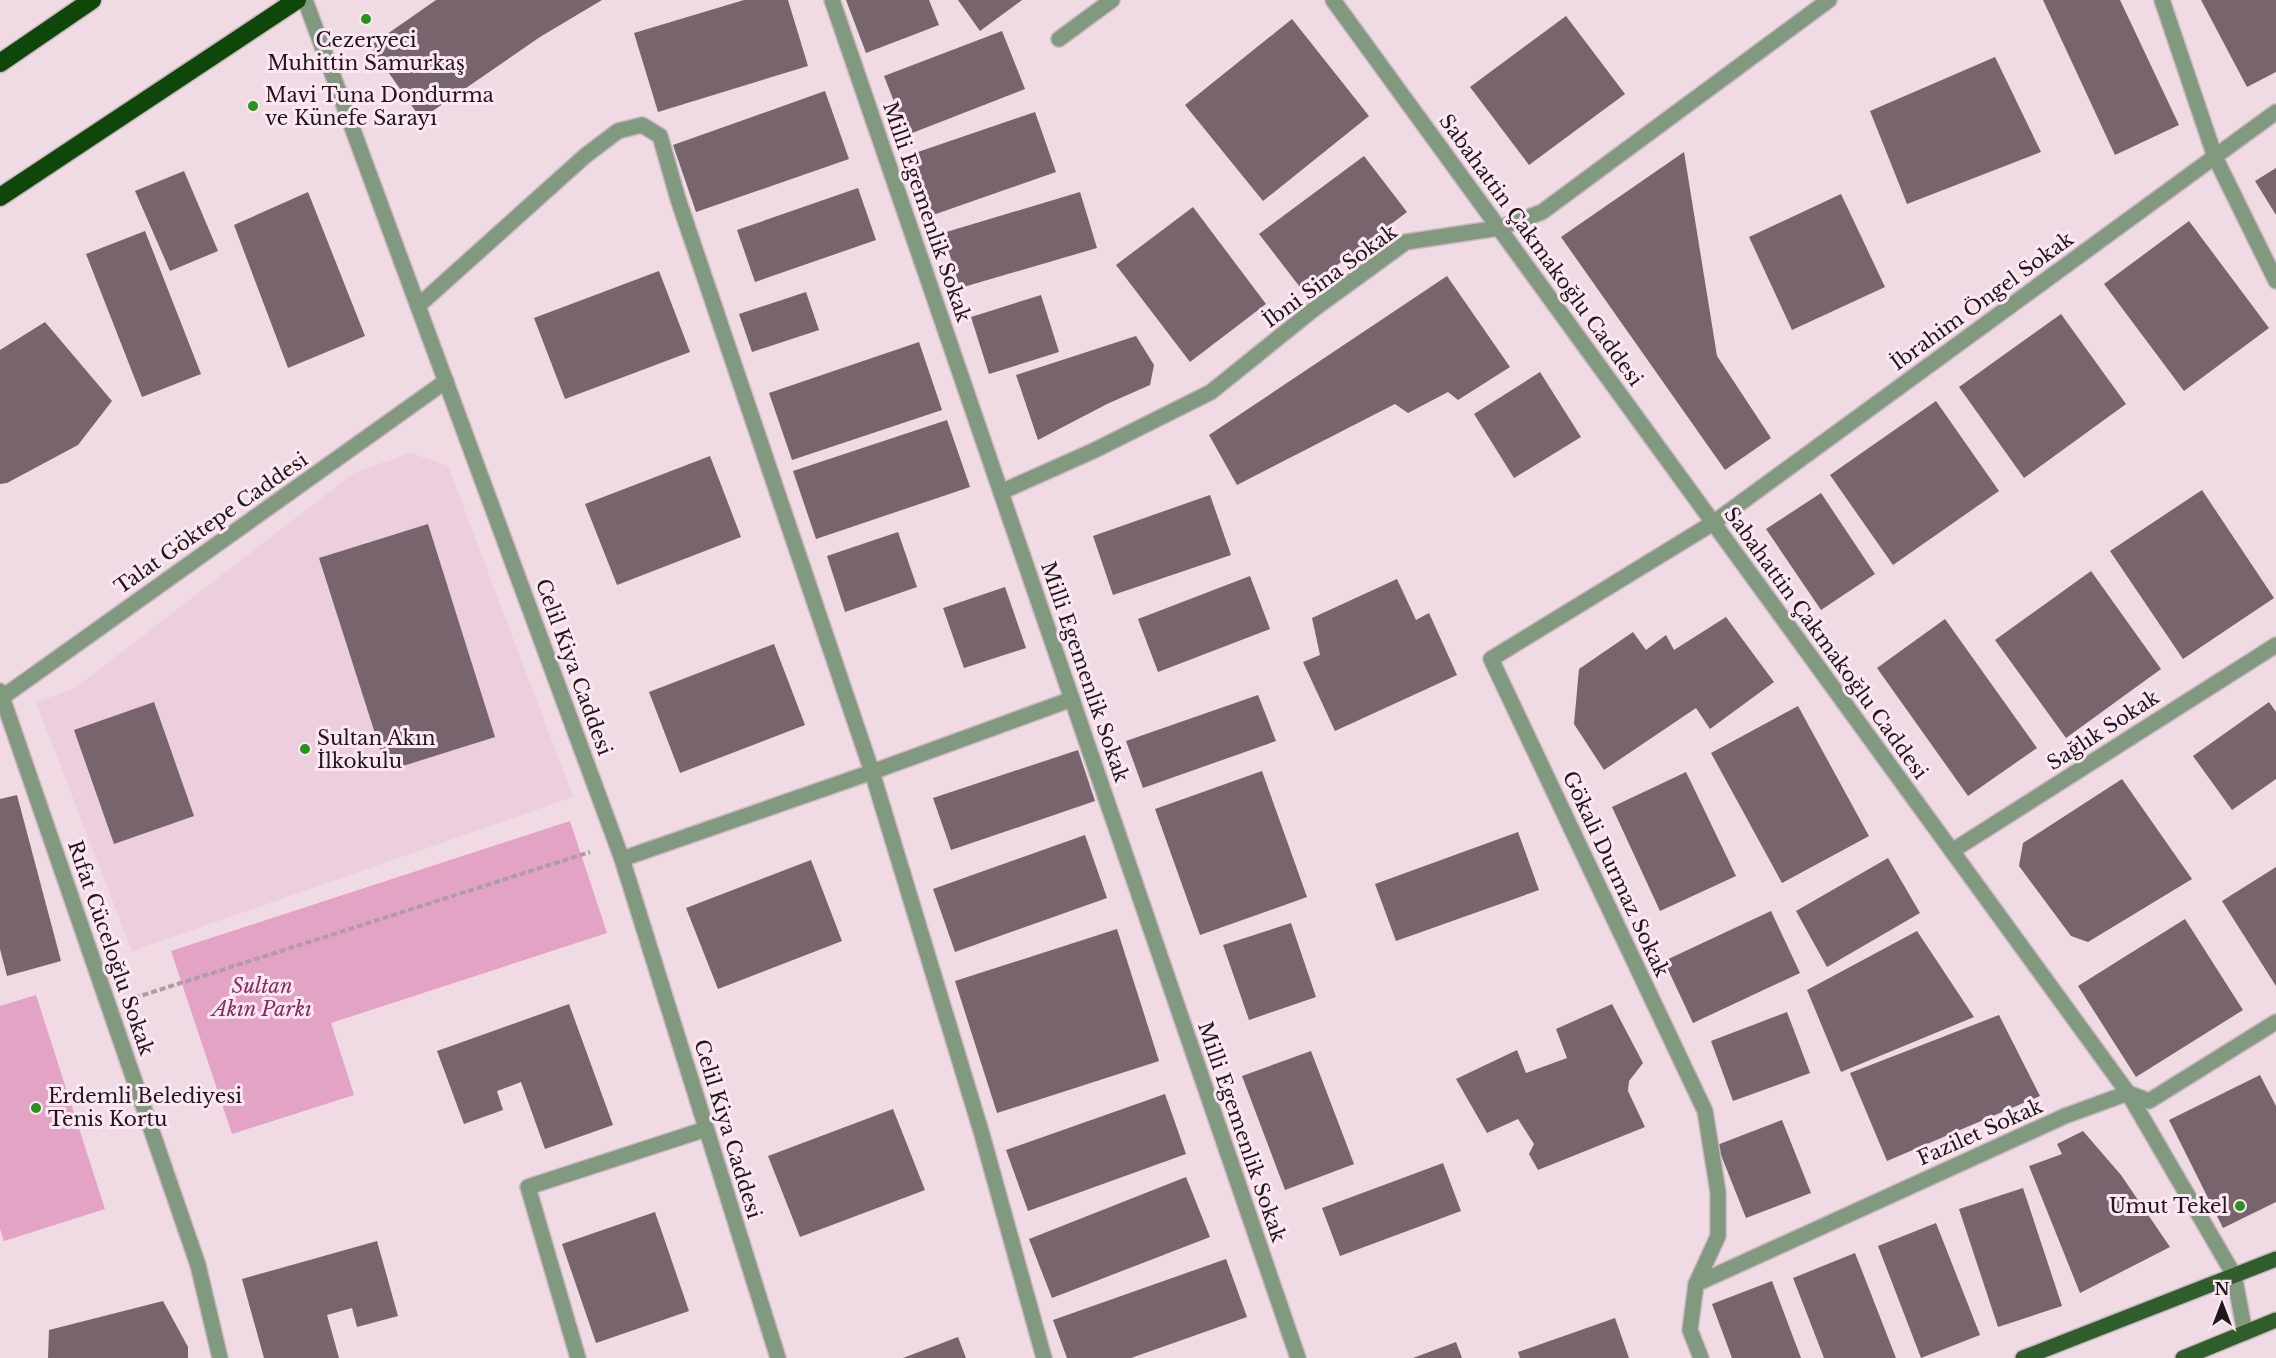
<svg xmlns="http://www.w3.org/2000/svg" width="2276" height="1358" viewBox="0 0 2276 1358" font-family="'Libre Baskerville',serif">
	<style>
		.built { fill: #eccedd }
		.green { fill: #e3a3c5 }
		.building { fill: #77646d }
		.lines { fill: none; stroke-linecap: round; stroke-linejoin: round }
		.minor-casing { stroke: #cab7c0; stroke-width: 18 }
		.major-casing { stroke: #cab7c0; stroke-width: 18 }
		.highway-casing { stroke: #cab7c0; stroke-width: 21 }
		.path { stroke: #ae9da5; stroke-width: 4; stroke-dasharray: 6 3; stroke-linecap: butt }
		.minor { stroke: #81997e; stroke-width: 15 }
		.major { stroke: #305d2c; stroke-width: 15 }
		.highway { stroke: #0e4709; stroke-width: 18 }
		.poi-dot { fill: #26931c; stroke: #fde7f2; stroke-width: 2 }
		.labels { text-anchor: middle; stroke-width: 6; stroke-linejoin: round; paint-order: stroke }
		.poi-label { font-size: 20px; fill: #1e171b; stroke: #fde7f2; text-anchor: start }
		.street-label { font-size: 20px; fill: #1e171b; stroke: #fde7f2 }
		.park-label { font-size: 20px; font-style: italic; fill: #862c63; stroke: #fde7f2 }
	</style>
	<rect width="100%" height="100%" fill="#f0dae4"/>
	<!-- built -->
	<path class="built" d="M410,453L448,466L573,797L132,951L36,702L74,689L354,473Z"/>
	<!-- green -->
	<g class="green">
		<path d="M570,821L607,933L331,1023L354,1095L232,1134L171,951Z"/>
		<path d="M36,995L105,1209L4,1241L0,1229V1006Z"/>
	</g>
	<!-- building -->
	<g class="building">
		<path d="M436,0H602L540,37L421,119L370,46Z"/>
		<path d="M744,0H788L808,66L658,112L634,33Z"/>
		<path d="M846,0H929L939,25L866,53Z"/>
		<path d="M958,0H1022L980,31Z"/>
		<path d="M2043,0H2120L2179,125L2115,155Z"/>
		<path d="M2201,0H2276V72L2247,87Z"/>
		<path d="M1566,16L1625,94L1529,165L1470,87Z"/>
		<path d="M1292,19L1369,116L1263,201L1185,105Z"/>
		<path d="M1002,31L1025,89L907,135L884,76Z"/>
		<path d="M1995,57L2041,152L1907,204L1870,111Z"/>
		<path d="M825,91L849,159L696,212L673,145Z"/>
		<path d="M1035,112L1056,172L933,215L912,154Z"/>
		<path d="M1684,152L1717,356L1771,438L1725,470L1561,237Z"/>
		<path d="M1364,156L1407,212L1303,291L1259,234Z"/>
		<path d="M2276,168V215L2255,181Z"/>
		<path d="M184,171L218,251L170,271L135,191Z"/>
		<path d="M858,188L876,240L755,282L737,230Z"/>
		<path d="M308,192L365,336L288,368L234,225Z"/>
		<path d="M1080,192L1097,248L960,288L943,233Z"/>
		<path d="M1841,194L1885,287L1792,330L1749,237Z"/>
		<path d="M1193,207L1266,304L1190,362L1116,265Z"/>
		<path d="M2189,221L2269,328L2184,391L2104,284Z"/>
		<path d="M145,231L201,374L142,397L86,254Z"/>
		<path d="M659,271L690,352L565,399L534,318Z"/>
		<path d="M1447,276L1510,367L1458,400L1448,392L1408,413L1395,404L1237,485L1209,435Z"/>
		<path d="M806,292L819,330L752,352L739,314Z"/>
		<path d="M1041,295L1059,352L989,374L971,317Z"/>
		<path d="M2061,314L2126,404L2024,478L1959,387Z"/>
		<path d="M45,322L112,401L78,445L7,483L0,484V350Z"/>
		<path d="M1136,336L1154,365L1150,385L1107,404L1038,440L1016,375Z"/>
		<path d="M919,342L942,410L792,460L769,393Z"/>
		<path d="M1540,372L1581,437L1514,478L1474,414Z"/>
		<path d="M1936,401L1999,491L1893,565L1830,475Z"/>
		<path d="M947,420L970,487L816,539L793,471Z"/>
		<path d="M710,456L741,537L617,585L585,504Z"/>
		<path d="M2202,490L2274,598L2183,659L2110,551Z"/>
		<path d="M1821,493L1875,574L1821,610L1766,529Z"/>
		<path d="M1210,495L1231,555L1113,595L1093,536Z"/>
		<path d="M428,524L495,737L387,771L319,558Z"/>
		<path d="M898,532L917,587L845,612L827,556Z"/>
		<path d="M2091,571L2161,669L2066,738L1995,640Z"/>
		<path d="M1250,576L1270,629L1158,672L1138,619Z"/>
		<path d="M1397,579L1416,620L1429,613L1457,675L1335,731L1303,662L1320,655L1312,618Z"/>
		<path d="M1005,587L1026,648L964,668L943,608Z"/>
		<path d="M1726,617L1774,682L1710,729L1696,708L1604,770L1574,724L1579,669L1633,632L1646,650L1666,635L1674,650Z"/>
		<path d="M1945,619L2037,748L1968,796L1877,668Z"/>
		<path d="M774,644L805,725L680,773L649,692Z"/>
		<path d="M1258,695L1276,741L1143,788L1126,741Z"/>
		<path d="M154,702L194,816L114,844L74,730Z"/>
		<path d="M2269,702L2276,712V779L2232,810L2193,756Z"/>
		<path d="M1798,706L1869,836L1782,883L1711,753Z"/>
		<path d="M1078,750L1095,801L951,850L933,798Z"/>
		<path d="M1262,771L1307,897L1200,935L1155,809Z"/>
		<path d="M1686,772L1736,876L1660,911L1612,807Z"/>
		<path d="M2122,779L2192,879L2088,942L2071,936L2019,866L2023,843Z"/>
		<path d="M17,795L61,961L7,976L0,949V799Z"/>
		<path d="M1518,832L1539,890L1396,941L1375,884Z"/>
		<path d="M1085,835L1107,898L955,952L933,889Z"/>
		<path d="M1888,858L1920,913L1827,967L1796,911Z"/>
		<path d="M811,860L842,941L718,989L686,908Z"/>
		<path d="M2276,867V986L2222,901Z"/>
		<path d="M1771,911L1800,973L1693,1023L1664,961Z"/>
		<path d="M2185,919L2243,1010L2136,1077L2078,986Z"/>
		<path d="M1291,923L1316,997L1249,1020L1223,945Z"/>
		<path d="M1117,929L1159,1061L997,1113L955,981Z"/>
		<path d="M1917,931L1974,1017L1841,1072L1807,990Z"/>
		<path d="M569,1004L613,1125L545,1149L521,1082L497,1091L503,1110L464,1124L437,1051Z"/>
		<path d="M1612,1004L1643,1063L1629,1081L1628,1091L1645,1127L1538,1170L1529,1154L1534,1144L1518,1119L1487,1133L1456,1079L1517,1050L1526,1073L1567,1058L1556,1029Z"/>
		<path d="M1787,1012L1810,1073L1733,1101L1711,1041Z"/>
		<path d="M1999,1015L2040,1096L1887,1161L1850,1073Z"/>
		<path d="M1311,1051L1354,1164L1285,1190L1242,1076Z"/>
		<path d="M2260,1075L2276,1106V1202L2223,1228L2169,1120Z"/>
		<path d="M1165,1094L1186,1154L1028,1211L1006,1150Z"/>
		<path d="M893,1109L925,1190L800,1237L768,1156Z"/>
		<path d="M1782,1120L1811,1193L1746,1218L1717,1145Z"/>
		<path d="M2083,1131L2121,1175L2170,1247L2080,1293L2029,1166L2062,1154L2057,1144Z"/>
		<path d="M1443,1163L1461,1211L1340,1256L1322,1208Z"/>
		<path d="M1186,1177L1210,1237L1052,1298L1029,1239Z"/>
		<path d="M2023,1188L2062,1306L1998,1327L1959,1209Z"/>
		<path d="M655,1212L689,1311L596,1343L562,1244Z"/>
		<path d="M1936,1223L1980,1335L1921,1358L1878,1246Z"/>
		<path d="M377,1241L398,1316L357,1327L352,1308L327,1315L339,1358H264L242,1279Z"/>
		<path d="M1855,1253L1896,1358H1824L1793,1278Z"/>
		<path d="M1226,1259L1247,1317L1131,1358H1067L1053,1320Z"/>
		<path d="M1772,1281L1801,1358H1732L1712,1304Z"/>
		<path d="M163,1301L188,1347V1358H48L49,1330Z"/>
		<path d="M1615,1318L1629,1358H1520L1518,1352Z"/>
		<path d="M958,1337L966,1358H903Z"/>
		<path d="M1456,1342L1462,1358H1413Z"/>
	</g>
	<g class="lines">
		<defs>
			<g id="minor">
				<path d="M305,0L622,859L778,1358"/>
				<path d="M832,0L1298,1358"/>
				<path d="M1333,0L2128,1093L2234,1275L2245,1333"/>
				<path d="M2162,0L2215,157L2276,281"/>
				<path d="M1059,39L1112,0"/>
				<path d="M418,306L585,156L618,131L642,125L660,136L678,199L872,772L981,1131L1044,1358"/>
				<path d="M1001,492L1093,451L1211,392L1314,309L1406,242L1499,228L1542,212L1829,0"/>
				<path d="M0,691L198,1265L220,1358"/>
				<path d="M0,699L446,381"/>
				<path d="M1952,851L2276,645"/>
				<path d="M622,859L872,772L1072,699"/>
				<path d="M1696,1284L2065,1116L2128,1093L2149,1101L2276,1022"/>
				<path d="M578,1358L528,1187L706,1129"/>
				<path d="M1701,1358L1690,1330L1696,1284L1718,1236V1192L1705,1111L1491,659L1713,523L2276,112"/>
			</g>
			<g id="major">
				<path d="M2023,1358L2276,1259"/>
				<path d="M2183,1358L2276,1320"/>
			</g>
			<g id="highway">
				<path d="M0,63L92,0"/>
				<path d="M0,197L297,0"/>
			</g>
		</defs>
		<!-- minor casing -->
		<use href="#minor" class="minor-casing"/>
		<!-- major casing -->
		<use href="#major" class="major-casing"/>
		<!-- highway casing -->
		<use href="#highway" class="highway-casing"/>
		<!-- path -->
		<path class="path" d="M134,998L590,852"/>
		<!-- minor -->
		<use href="#minor" class="minor"/>
		<!-- major -->
		<use href="#major" class="major"/>
		<!-- highway -->
		<use href="#highway" class="highway"/>
	</g>
	<!-- markers -->
	<g class="poi-dot">
		<circle cx="366" cy="19" r="6"/>
		<circle cx="253" cy="106" r="6"/>
		<circle cx="305" cy="749" r="6"/>
		<circle cx="36" cy="1108" r="6"/>
		<circle cx="2240" cy="1206" r="6"/>
	</g>
	<g class="labels">
		<!-- poi labels -->
		<g class="poi-label">
			<text x="366" y="47" text-anchor="middle">Cezeryeci<tspan x="366" dy="23">Muhittin Samurkaş</tspan></text>
			<text x="265" y="102">Mavi Tuna Dondurma<tspan x="265" dy="23">ve Künefe Sarayı</tspan></text>
			<text x="317" y="745">Sultan Akın<tspan x="317" dy="23">İlkokulu</tspan></text>
			<text x="48" y="1103">Erdemli Belediyesi<tspan x="48" dy="23">Tenis Kortu</tspan></text>
			<text x="2228" y="1213" text-anchor="end">Umut Tekel</text>
		</g>
		<!-- street labels -->
		<g class="street-label">
			<text transform="translate(927 212) rotate(71)" y="7">Milli Egemenlik Sokak</text>
			<text transform="translate(1541 250) rotate(54)" y="7">Sabahattin Çakmakoğlu Caddesi</text>
			<text transform="translate(1330 276) rotate(-36)" y="7">İbni Sina Sokak</text>
			<text transform="translate(1982 301) rotate(-36)" y="7">İbrahim Öngel Sokak</text>
			<text transform="translate(211 523) rotate(-35)" y="7">Talat Göktepe Caddesi</text>
			<text transform="translate(1826 643) rotate(54)" y="7">Sabahattin Çakmakoğlu Caddesi</text>
			<text transform="translate(574 667) rotate(70)" y="7">Celil Kiya Caddesi</text>
			<text transform="translate(1085 672) rotate(71)" y="7">Milli Egemenlik Sokak</text>
			<text transform="translate(2103 730) rotate(-33)" y="7">Sağlık Sokak</text>
			<text transform="translate(1616 874) rotate(65)" y="7">Gökali Durmaz Sokak</text>
			<text transform="translate(111 948) rotate(71)" y="7">Rıfat Cüceloğlu Sokak</text>
			<text transform="translate(728 1129) rotate(73)" y="7">Celil Kiya Caddesi</text>
			<text transform="translate(1242 1132) rotate(71)" y="7">Milli Egemenlik Sokak</text>
			<text transform="translate(1980 1132) rotate(-24)" y="7">Fazilet Sokak</text>
		</g>
		<!-- park labels -->
		<g class="park-label">
			<text x="262" y="993">Sultan<tspan x="262" dy="23">Akın Parkı</tspan></text>
		</g>
	</g>
	<!-- north arrow -->
	<g transform="translate(2222 1304)" stroke="#fde7f2" stroke-width="4.5" paint-order="stroke">
	<path d="M0-4.5L10 22L0 15L-10 22Z" fill="#1e171b"/>
	<text y="-9" font-size="16" font-weight="bold" text-anchor="middle" fill="#1e171b">N</text>
	</g>
</svg>
